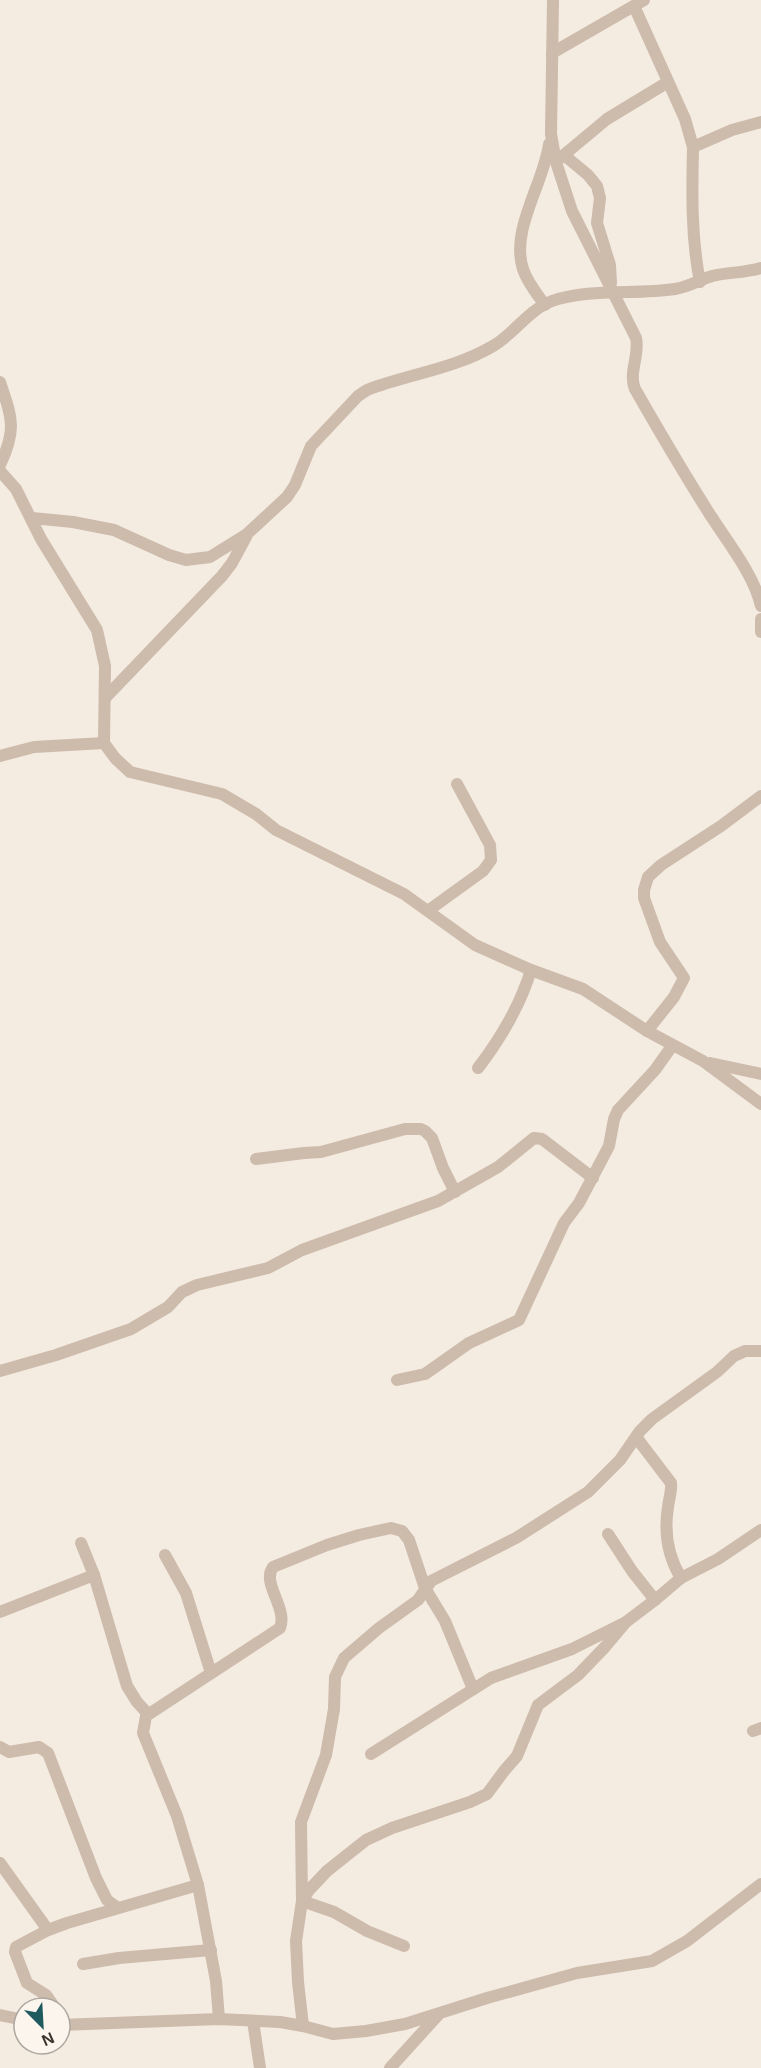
<svg xmlns="http://www.w3.org/2000/svg" width="761" height="2068" viewBox="0 0 761 2068" font-family="Arial,sans-serif">
	<style>
		.lines { fill: none; stroke-linecap: round; stroke-linejoin: round }
		.minor { stroke: #cdbbac; stroke-width: 12 }
	</style>
	<rect width="100%" height="100%" fill="#f4ebe1"/>
	<g class="lines">
		<!-- minor -->
		<g class="minor">
			<path d="M553,0L551,134L556,162L572,211L636,338C640,355 628,373 635,389C659,431 683,472 709,513C726,540 754,574 761,606"/>
			<path d="M634,6L685,119L693,147"/>
			<path d="M552,53L644,0"/>
			<path d="M564,155L588,175L597,186L600,198L597,223L610,265L611,283"/>
			<path d="M559,159L607,119L668,82"/>
			<path d="M700,282C691,237 692,192 693,147L732,130L761,122"/>
			<path d="M545,305C537,294 527,282 523,269C510,230 544,183 549,144"/>
			<path d="M0,382C12,418 17,429 0,465"/>
			<path d="M0,471L16,489L41,539L97,630L105,666L104,743L115,758L130,772L222,794L256,814L276,830L404,894L475,945L531,970L583,989L647,1031L703,1061L761,1104"/>
			<path d="M32,518L73,522L114,530L169,555L186,560L210,557L247,534L287,497L295,485L311,446L358,396L367,390C409,374 454,369 493,346C514,334 528,310 552,301C589,288 636,295 675,289C689,287 699,280 712,276C728,272 745,273 761,268"/>
			<path d="M761,619V632"/>
			<path d="M105,698L222,576L232,563L246,537"/>
			<path d="M0,756L34,747L104,743"/>
			<path d="M429,910L483,871L491,860L490,845L457,784"/>
			<path d="M647,1031L674,997L684,978L660,942L644,898V890L648,877L661,865L721,826L761,796"/>
			<path d="M710,1063L761,1074"/>
			<path d="M478,1068C501,1038 520,1006 531,970"/>
			<path d="M256,1159L304,1153L321,1152L405,1129H421L425,1131L432,1138L443,1168L455,1192"/>
			<path d="M0,1371L56,1355L131,1329L168,1307L182,1292L197,1285L268,1268L302,1250L438,1201L498,1167L534,1138L542,1139L593,1178"/>
			<path d="M397,1380L425,1374L469,1343L519,1320L564,1223L579,1203L609,1146L614,1119L618,1110L655,1070L672,1046"/>
			<path d="M636,1437L671,1483C672,1490 669,1499 668,1507C664,1532 667,1555 681,1578"/>
			<path d="M608,1534L632,1571L655,1600"/>
			<path d="M81,1543L94,1575L127,1686L137,1702L148,1714"/>
			<path d="M165,1555L186,1593L211,1673"/>
			<path d="M0,1612L94,1575"/>
			<path d="M753,1731L761,1728"/>
			<path d="M0,1747L9,1752L39,1747L48,1753L96,1878L107,1900L118,1908"/>
			<path d="M371,1754L491,1678L572,1649L626,1622L655,1600L681,1578L718,1559L761,1530"/>
			<path d="M0,1863L48,1930"/>
			<path d="M404,1946L367,1931L334,1912L302,1901L301,1822L326,1755L334,1709L335,1677L344,1658L379,1628L418,1600L431,1581L516,1538L588,1492L620,1460L640,1431L652,1419L717,1372L734,1356L745,1351H761"/>
			<path d="M83,1964L119,1958L211,1950"/>
			<path d="M55,2008L46,1995L27,1983L15,1952L16,1947L48,1930L67,1923L198,1885"/>
			<path d="M0,2015L24,2020"/>
			<path d="M219,2019L216,1981L198,1885L177,1816L143,1733L146,1716L280,1628C288,1608 261,1583 273,1567L327,1545L359,1535L391,1528L402,1531L409,1540L425,1588L445,1621L473,1689"/>
			<path d="M253,2021L260,2068"/>
			<path d="M60,2025L219,2019L280,2022L303,2026L333,2034L366,2031L405,2024L487,1998L577,1973L652,1961L687,1941L761,1884"/>
			<path d="M303,2026L298,1982L296,1941L302,1901L309,1890L327,1871L366,1840L392,1828L470,1802L487,1794L504,1771L517,1756L538,1705L578,1675L605,1647L626,1622"/>
			<path d="M390,2068L439,2014"/>
		</g>
	</g>
	<!-- north arrow -->
	<g transform="translate(42 2026) rotate(156)"><circle r="28" fill="#fbf5ee" stroke="#aea6a0" stroke-width="1.5"/>
	<path d="M0-4.5L10 22L0 15L-10 22Z" fill="#1f5a5e"/>
	<text y="-9" font-size="16" font-weight="bold" text-anchor="middle" fill="#3b302b">N</text>
	</g>
</svg>
